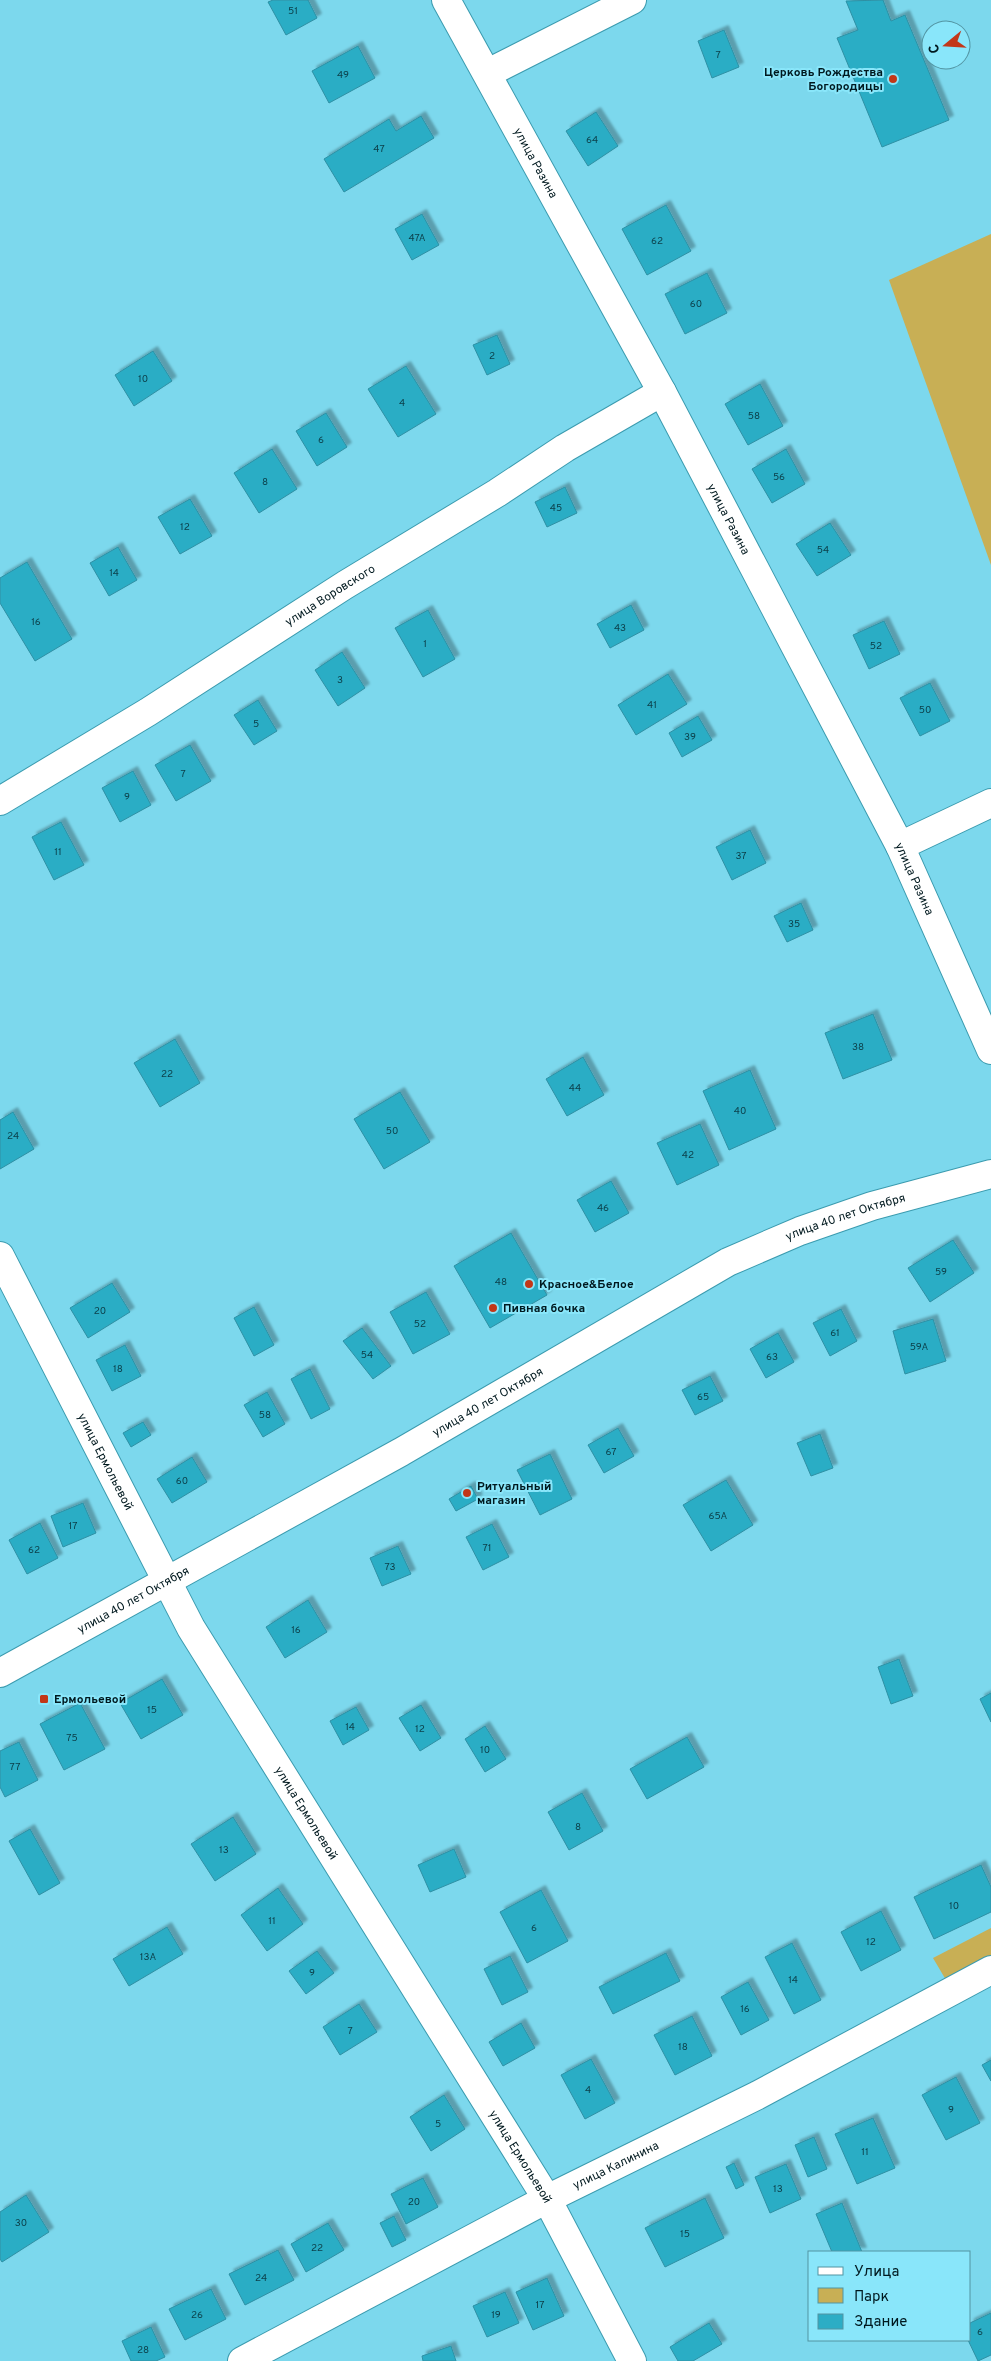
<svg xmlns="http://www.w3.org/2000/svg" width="991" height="2361" viewBox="0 0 991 2361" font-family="Overpass,sans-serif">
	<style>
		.green { fill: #c8af55 }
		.building { fill: #2cadc5; stroke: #2e90a4; filter: url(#shadow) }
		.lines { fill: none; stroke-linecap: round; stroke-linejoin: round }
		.minor-casing { stroke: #3b9baf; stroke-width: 30 }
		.minor { stroke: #fff; stroke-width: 28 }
		.poi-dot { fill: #c23718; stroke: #89e6fa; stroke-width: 2 }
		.labels { text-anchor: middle; stroke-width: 4; stroke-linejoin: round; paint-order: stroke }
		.number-label { font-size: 10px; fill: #0b3e48 }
		.poi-label { font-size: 12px; font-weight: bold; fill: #00191f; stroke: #89e6fa; text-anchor: start }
		.street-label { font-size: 12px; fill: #00191f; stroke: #89e6fa }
	</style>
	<defs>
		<filter id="shadow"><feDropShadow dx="4.5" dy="-4.5" stdDeviation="1" flood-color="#0004"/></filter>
	</defs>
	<rect width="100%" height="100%" fill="#7cd8ed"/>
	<!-- green -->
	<g class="green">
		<path d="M991,234V565L889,280Z"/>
		<path d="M991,1928V1956L946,1980L933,1958Z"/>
	</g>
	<!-- building -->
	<g class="building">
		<path d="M273,0H308L317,18L286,35L268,2Z"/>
		<path d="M883,0L891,21L905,15L949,120L882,147L837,38L858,30L846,1Z"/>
		<path d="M724,30L739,67L712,78L698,41Z"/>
		<path d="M358,46L375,78L329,103L312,71Z"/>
		<path d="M596,112L618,146L588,166L566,131Z"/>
		<path d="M421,116L434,138L344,192L324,159L389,119L396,131Z"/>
		<path d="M666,205L691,251L647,275L622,229Z"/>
		<path d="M422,214L439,245L412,260L395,229Z"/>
		<path d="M707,273L727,313L685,334L665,294Z"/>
		<path d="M497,335L510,364L487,375L473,345Z"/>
		<path d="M153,351L172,381L134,406L115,375Z"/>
		<path d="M406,366L436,414L398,437L368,389Z"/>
		<path d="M760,384L783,426L748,445L725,404Z"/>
		<path d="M326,413L347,447L317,466L296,431Z"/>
		<path d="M272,449L297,489L259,513L234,473Z"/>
		<path d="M786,449L805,484L772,503L752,469Z"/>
		<path d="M565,487L577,513L547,527L535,502Z"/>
		<path d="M190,499L212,536L180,554L158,517Z"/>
		<path d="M830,523L851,555L817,576L796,544Z"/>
		<path d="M118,547L137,580L109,596L90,563Z"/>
		<path d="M27,562L72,639L35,661L0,603V578Z"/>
		<path d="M631,605L644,630L610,648L597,624Z"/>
		<path d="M428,610L455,659L423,677L395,628Z"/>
		<path d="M884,621L900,654L869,669L853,635Z"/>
		<path d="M342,652L365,688L338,706L315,670Z"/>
		<path d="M668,674L687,704L636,735L618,705Z"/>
		<path d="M930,683L950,721L920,736L900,698Z"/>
		<path d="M258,700L277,731L254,745L234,715Z"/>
		<path d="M698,716L712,740L682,757L669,733Z"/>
		<path d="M190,745L211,781L176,801L155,765Z"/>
		<path d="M133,771L151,805L120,822L102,788Z"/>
		<path d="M61,822L84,865L54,880L32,837Z"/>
		<path d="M750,830L766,863L732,880L716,847Z"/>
		<path d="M801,903L813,930L787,942L774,916Z"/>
		<path d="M873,1014L892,1060L843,1079L825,1033Z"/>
		<path d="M175,1039L200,1083L160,1107L134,1063Z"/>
		<path d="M583,1057L604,1095L567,1116L546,1079Z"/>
		<path d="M750,1070L776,1129L729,1150L703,1091Z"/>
		<path d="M400,1092L430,1142L384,1169L354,1119Z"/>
		<path d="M13,1112L34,1149L0,1169V1120Z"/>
		<path d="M700,1124L719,1165L677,1185L657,1143Z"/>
		<path d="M611,1181L629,1213L595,1232L577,1200Z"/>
		<path d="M511,1233L547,1295L490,1328L454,1266Z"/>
		<path d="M953,1240L974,1273L930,1302L908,1268Z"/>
		<path d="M112,1283L130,1312L88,1338L70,1308Z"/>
		<path d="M426,1292L450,1334L413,1354L390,1312Z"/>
		<path d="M254,1307L274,1345L254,1356L234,1318Z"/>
		<path d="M841,1309L857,1341L830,1356L813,1323Z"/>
		<path d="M933,1319L946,1361L905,1374L893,1331Z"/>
		<path d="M362,1328L391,1366L373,1379L343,1341Z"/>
		<path d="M778,1333L794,1362L766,1378L750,1349Z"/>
		<path d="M125,1345L141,1376L112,1391L96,1360Z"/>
		<path d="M310,1369L330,1409L311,1419L291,1379Z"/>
		<path d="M710,1376L723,1401L695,1415L682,1390Z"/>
		<path d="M267,1392L285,1424L263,1437L244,1405Z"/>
		<path d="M143,1422L151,1435L131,1447L123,1433Z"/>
		<path d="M618,1428L634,1456L604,1473L588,1445Z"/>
		<path d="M820,1434L833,1468L811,1476L797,1443Z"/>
		<path d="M550,1454L572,1499L540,1515L517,1470Z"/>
		<path d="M192,1457L207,1482L172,1503L157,1479Z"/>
		<path d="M726,1480L753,1525L711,1551L683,1505Z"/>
		<path d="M471,1486L478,1499L456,1511L449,1499Z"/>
		<path d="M83,1503L96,1533L63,1547L51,1516Z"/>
		<path d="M40,1523L58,1558L27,1574L9,1540Z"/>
		<path d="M492,1524L509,1557L483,1570L466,1537Z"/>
		<path d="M398,1546L411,1574L382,1586L370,1558Z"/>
		<path d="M308,1600L327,1632L285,1658L266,1627Z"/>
		<path d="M899,1659L913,1696L891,1704L878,1667Z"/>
		<path d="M162,1679L183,1715L141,1739L120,1703Z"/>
		<path d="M991,1693V1722L980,1699Z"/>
		<path d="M80,1703L105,1749L64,1770L40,1724Z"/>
		<path d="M421,1705L441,1738L420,1751L399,1718Z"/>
		<path d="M356,1707L369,1730L343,1745L330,1721Z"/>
		<path d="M485,1726L506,1759L485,1772L465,1739Z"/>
		<path d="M687,1737L704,1767L647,1799L630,1769Z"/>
		<path d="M19,1742L38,1780L5,1797L0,1787V1751Z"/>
		<path d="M582,1793L603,1831L569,1850L548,1812Z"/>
		<path d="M233,1817L256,1854L215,1881L191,1844Z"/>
		<path d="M30,1829L60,1883L39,1895L9,1841Z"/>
		<path d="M454,1849L466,1877L430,1892L418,1865Z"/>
		<path d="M981,1865L991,1887V1912L934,1939L914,1897Z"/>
		<path d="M278,1888L303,1924L267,1951L241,1915Z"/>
		<path d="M541,1890L568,1941L527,1963L500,1912Z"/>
		<path d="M881,1911L901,1950L861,1971L841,1932Z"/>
		<path d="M167,1927L183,1954L129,1986L113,1959Z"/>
		<path d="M792,1943L821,2000L794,2014L765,1957Z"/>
		<path d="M317,1951L334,1973L306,1994L289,1971Z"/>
		<path d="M666,1953L680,1981L613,2014L599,1987Z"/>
		<path d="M510,1956L528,1992L502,2005L484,1969Z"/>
		<path d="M748,1982L769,2020L741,2035L721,1997Z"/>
		<path d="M359,2004L377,2032L340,2055L323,2027Z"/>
		<path d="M692,2016L712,2056L675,2075L654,2035Z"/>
		<path d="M521,2023L535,2048L503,2066L489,2042Z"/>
		<path d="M591,2059L615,2103L585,2119L561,2075Z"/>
		<path d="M991,2060V2081L982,2065Z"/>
		<path d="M956,2077L980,2123L946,2140L922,2095Z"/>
		<path d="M444,2095L465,2129L431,2151L410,2117Z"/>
		<path d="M873,2118L895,2168L857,2184L835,2134Z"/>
		<path d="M814,2137L827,2169L808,2177L795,2145Z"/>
		<path d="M734,2163L744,2185L736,2189L726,2167Z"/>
		<path d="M786,2164L801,2199L770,2213L755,2177Z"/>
		<path d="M423,2178L438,2207L406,2224L391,2194Z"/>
		<path d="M26,2195L49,2232L2,2262L0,2259V2212Z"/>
		<path d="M705,2198L724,2238L665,2267L645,2228Z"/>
		<path d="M842,2203L862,2252H832L816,2214Z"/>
		<path d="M394,2216L406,2240L392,2247L380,2223Z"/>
		<path d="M328,2223L344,2250L306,2272L291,2244Z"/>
		<path d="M278,2250L294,2280L245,2305L229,2274Z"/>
		<path d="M547,2278L564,2316L533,2330L516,2292Z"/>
		<path d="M211,2289L226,2319L185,2340L169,2309Z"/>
		<path d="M505,2292L519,2323L487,2337L473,2306Z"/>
		<path d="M991,2313V2355L978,2361L968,2340L970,2323Z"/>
		<path d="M709,2323L722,2344L693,2361H678L670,2347Z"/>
		<path d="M151,2327L165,2357L156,2361H131L122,2341Z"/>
		<path d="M451,2346L456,2361H423L422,2356Z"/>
	</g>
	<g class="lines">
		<defs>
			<g id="minor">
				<path id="s1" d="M446,0L662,392L900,846L991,1050"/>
				<path d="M488,73L632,0"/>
				<path id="s2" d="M0,801L148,712L345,585L497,493L565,448L662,392"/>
				<path d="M900,846L991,803"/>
				<path id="s3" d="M0,1256L191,1628L547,2199L632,2361"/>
				<path id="s4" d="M0,1673L401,1452L728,1262L800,1231L872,1206L991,1174"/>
				<path id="s5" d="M242,2361L547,2199L758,2095L991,1970"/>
			</g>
		</defs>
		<!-- minor casing -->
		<use href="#minor" class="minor-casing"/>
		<!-- minor -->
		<use href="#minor" class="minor"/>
	</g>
	<!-- markers -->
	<g class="poi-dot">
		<circle cx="893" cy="79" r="5"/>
		<circle cx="529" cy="1284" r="5"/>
		<circle cx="493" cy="1308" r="5"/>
		<circle cx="467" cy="1493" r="5"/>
		<rect x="39" y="1694" width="10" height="10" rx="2.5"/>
	</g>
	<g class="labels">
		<!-- number labels -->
		<g class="number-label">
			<text x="293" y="14">51</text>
			<text x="718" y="58">7</text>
			<text x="343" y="78">49</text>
			<text x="592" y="143">64</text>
			<text x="379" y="152">47</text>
			<text x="417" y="241">47А</text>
			<text x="657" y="244">62</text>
			<text x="696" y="307">60</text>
			<text x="492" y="359">2</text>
			<text x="143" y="382">10</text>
			<text x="402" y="406">4</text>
			<text x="754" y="419">58</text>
			<text x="321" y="443">6</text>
			<text x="779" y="480">56</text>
			<text x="265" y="485">8</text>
			<text x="556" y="511">45</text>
			<text x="185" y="530">12</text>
			<text x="823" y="553">54</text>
			<text x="114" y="576">14</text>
			<text x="36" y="625">16</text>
			<text x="620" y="631">43</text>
			<text x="425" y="647">1</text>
			<text x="876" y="649">52</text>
			<text x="340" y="683">3</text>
			<text x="652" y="708">41</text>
			<text x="925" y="713">50</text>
			<text x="256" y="727">5</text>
			<text x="690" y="740">39</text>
			<text x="183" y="777">7</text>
			<text x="127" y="800">9</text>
			<text x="58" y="855">11</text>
			<text x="741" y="859">37</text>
			<text x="794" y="927">35</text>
			<text x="858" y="1050">38</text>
			<text x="167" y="1077">22</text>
			<text x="575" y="1091">44</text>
			<text x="740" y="1114">40</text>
			<text x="392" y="1134">50</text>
			<text x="13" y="1139">24</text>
			<text x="688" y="1158">42</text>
			<text x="603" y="1211">46</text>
			<text x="941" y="1275">59</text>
			<text x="501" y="1285">48</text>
			<text x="100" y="1314">20</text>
			<text x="420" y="1327">52</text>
			<text x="835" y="1336">61</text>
			<text x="919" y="1350">59А</text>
			<text x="367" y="1358">54</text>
			<text x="772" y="1360">63</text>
			<text x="118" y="1372">18</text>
			<text x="703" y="1400">65</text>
			<text x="265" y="1418">58</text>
			<text x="611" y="1455">67</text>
			<text x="182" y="1484">60</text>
			<text x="718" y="1519">65А</text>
			<text x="73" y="1529">17</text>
			<text x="487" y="1551">71</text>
			<text x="34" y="1553">62</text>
			<text x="390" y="1570">73</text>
			<text x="296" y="1633">16</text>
			<text x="152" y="1713">15</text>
			<text x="350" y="1730">14</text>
			<text x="420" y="1732">12</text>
			<text x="72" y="1741">75</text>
			<text x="485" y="1753">10</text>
			<text x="15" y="1770">77</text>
			<text x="578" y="1830">8</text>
			<text x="224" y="1853">13</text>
			<text x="954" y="1909">10</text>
			<text x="272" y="1924">11</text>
			<text x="534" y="1931">6</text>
			<text x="871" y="1945">12</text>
			<text x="148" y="1960">13А</text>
			<text x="312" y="1976">9</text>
			<text x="793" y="1983">14</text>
			<text x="745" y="2012">16</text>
			<text x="350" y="2034">7</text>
			<text x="683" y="2050">18</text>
			<text x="588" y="2093">4</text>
			<text x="951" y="2113">9</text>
			<text x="438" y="2127">5</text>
			<text x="865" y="2155">11</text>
			<text x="778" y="2192">13</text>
			<text x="414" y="2205">20</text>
			<text x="21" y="2226">30</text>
			<text x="685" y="2237">15</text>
			<text x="317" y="2251">22</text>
			<text x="261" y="2281">24</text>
			<text x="540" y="2308">17</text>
			<text x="197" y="2318">26</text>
			<text x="496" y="2318">19</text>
			<text x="980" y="2335">6</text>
			<text x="143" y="2353">28</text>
		</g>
		<!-- poi labels -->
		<g class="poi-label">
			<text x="883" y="76" text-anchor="end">Церковь Рождества<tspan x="883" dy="14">Богородицы</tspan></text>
			<text x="539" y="1288">Красное&amp;Белое</text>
			<text x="503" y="1312">Пивная бочка</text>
			<text x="477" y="1490">Ритуальный<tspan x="477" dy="14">магазин</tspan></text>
			<text x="54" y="1703">Ермольевой</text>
		</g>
		<!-- street labels -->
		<g class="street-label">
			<text dy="4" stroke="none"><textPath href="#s1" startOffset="186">улица Разина</textPath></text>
			<text dy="4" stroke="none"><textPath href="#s1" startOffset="591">улица Разина</textPath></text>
			<text dy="4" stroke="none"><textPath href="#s2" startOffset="389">улица Воровского</textPath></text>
			<text dy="4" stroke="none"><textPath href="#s1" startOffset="996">улица Разина</textPath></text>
			<text dy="4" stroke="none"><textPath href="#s4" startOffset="962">улица 40 лет Октября</textPath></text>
			<text dy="4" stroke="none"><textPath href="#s4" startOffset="558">улица 40 лет Октября</textPath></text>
			<text dy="4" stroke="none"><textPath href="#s3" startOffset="231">улица Ермольевой</textPath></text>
			<text dy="4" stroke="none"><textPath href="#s4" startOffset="152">улица 40 лет Октября</textPath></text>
			<text dy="4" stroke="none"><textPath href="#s3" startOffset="636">улица Ермольевой</textPath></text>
			<text dy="4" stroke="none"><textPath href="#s3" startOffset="1041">улица Ермольевой</textPath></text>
			<text dy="4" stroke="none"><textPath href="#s5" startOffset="422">улица Калинина</textPath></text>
		</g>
	</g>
	<!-- legend -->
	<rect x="808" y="2251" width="162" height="90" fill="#89e6fa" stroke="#5294a2"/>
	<rect x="818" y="2267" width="25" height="8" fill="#ffffff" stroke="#5294a2"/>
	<text x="854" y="2276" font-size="15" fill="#00191f">Улица</text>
	<rect x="818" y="2288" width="25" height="15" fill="#c8af55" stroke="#5294a2"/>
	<text x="854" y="2301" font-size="15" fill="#00191f">Парк</text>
	<rect x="818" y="2314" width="25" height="15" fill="#2cadc5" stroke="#5294a2"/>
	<text x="854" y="2326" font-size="15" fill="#00191f">Здание</text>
	<!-- north arrow -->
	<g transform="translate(946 45) rotate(252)"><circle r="24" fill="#89e6fa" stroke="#5294a2"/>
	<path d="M0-4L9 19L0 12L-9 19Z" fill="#c23718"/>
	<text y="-8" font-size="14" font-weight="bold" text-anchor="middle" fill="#00191f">С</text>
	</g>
</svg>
